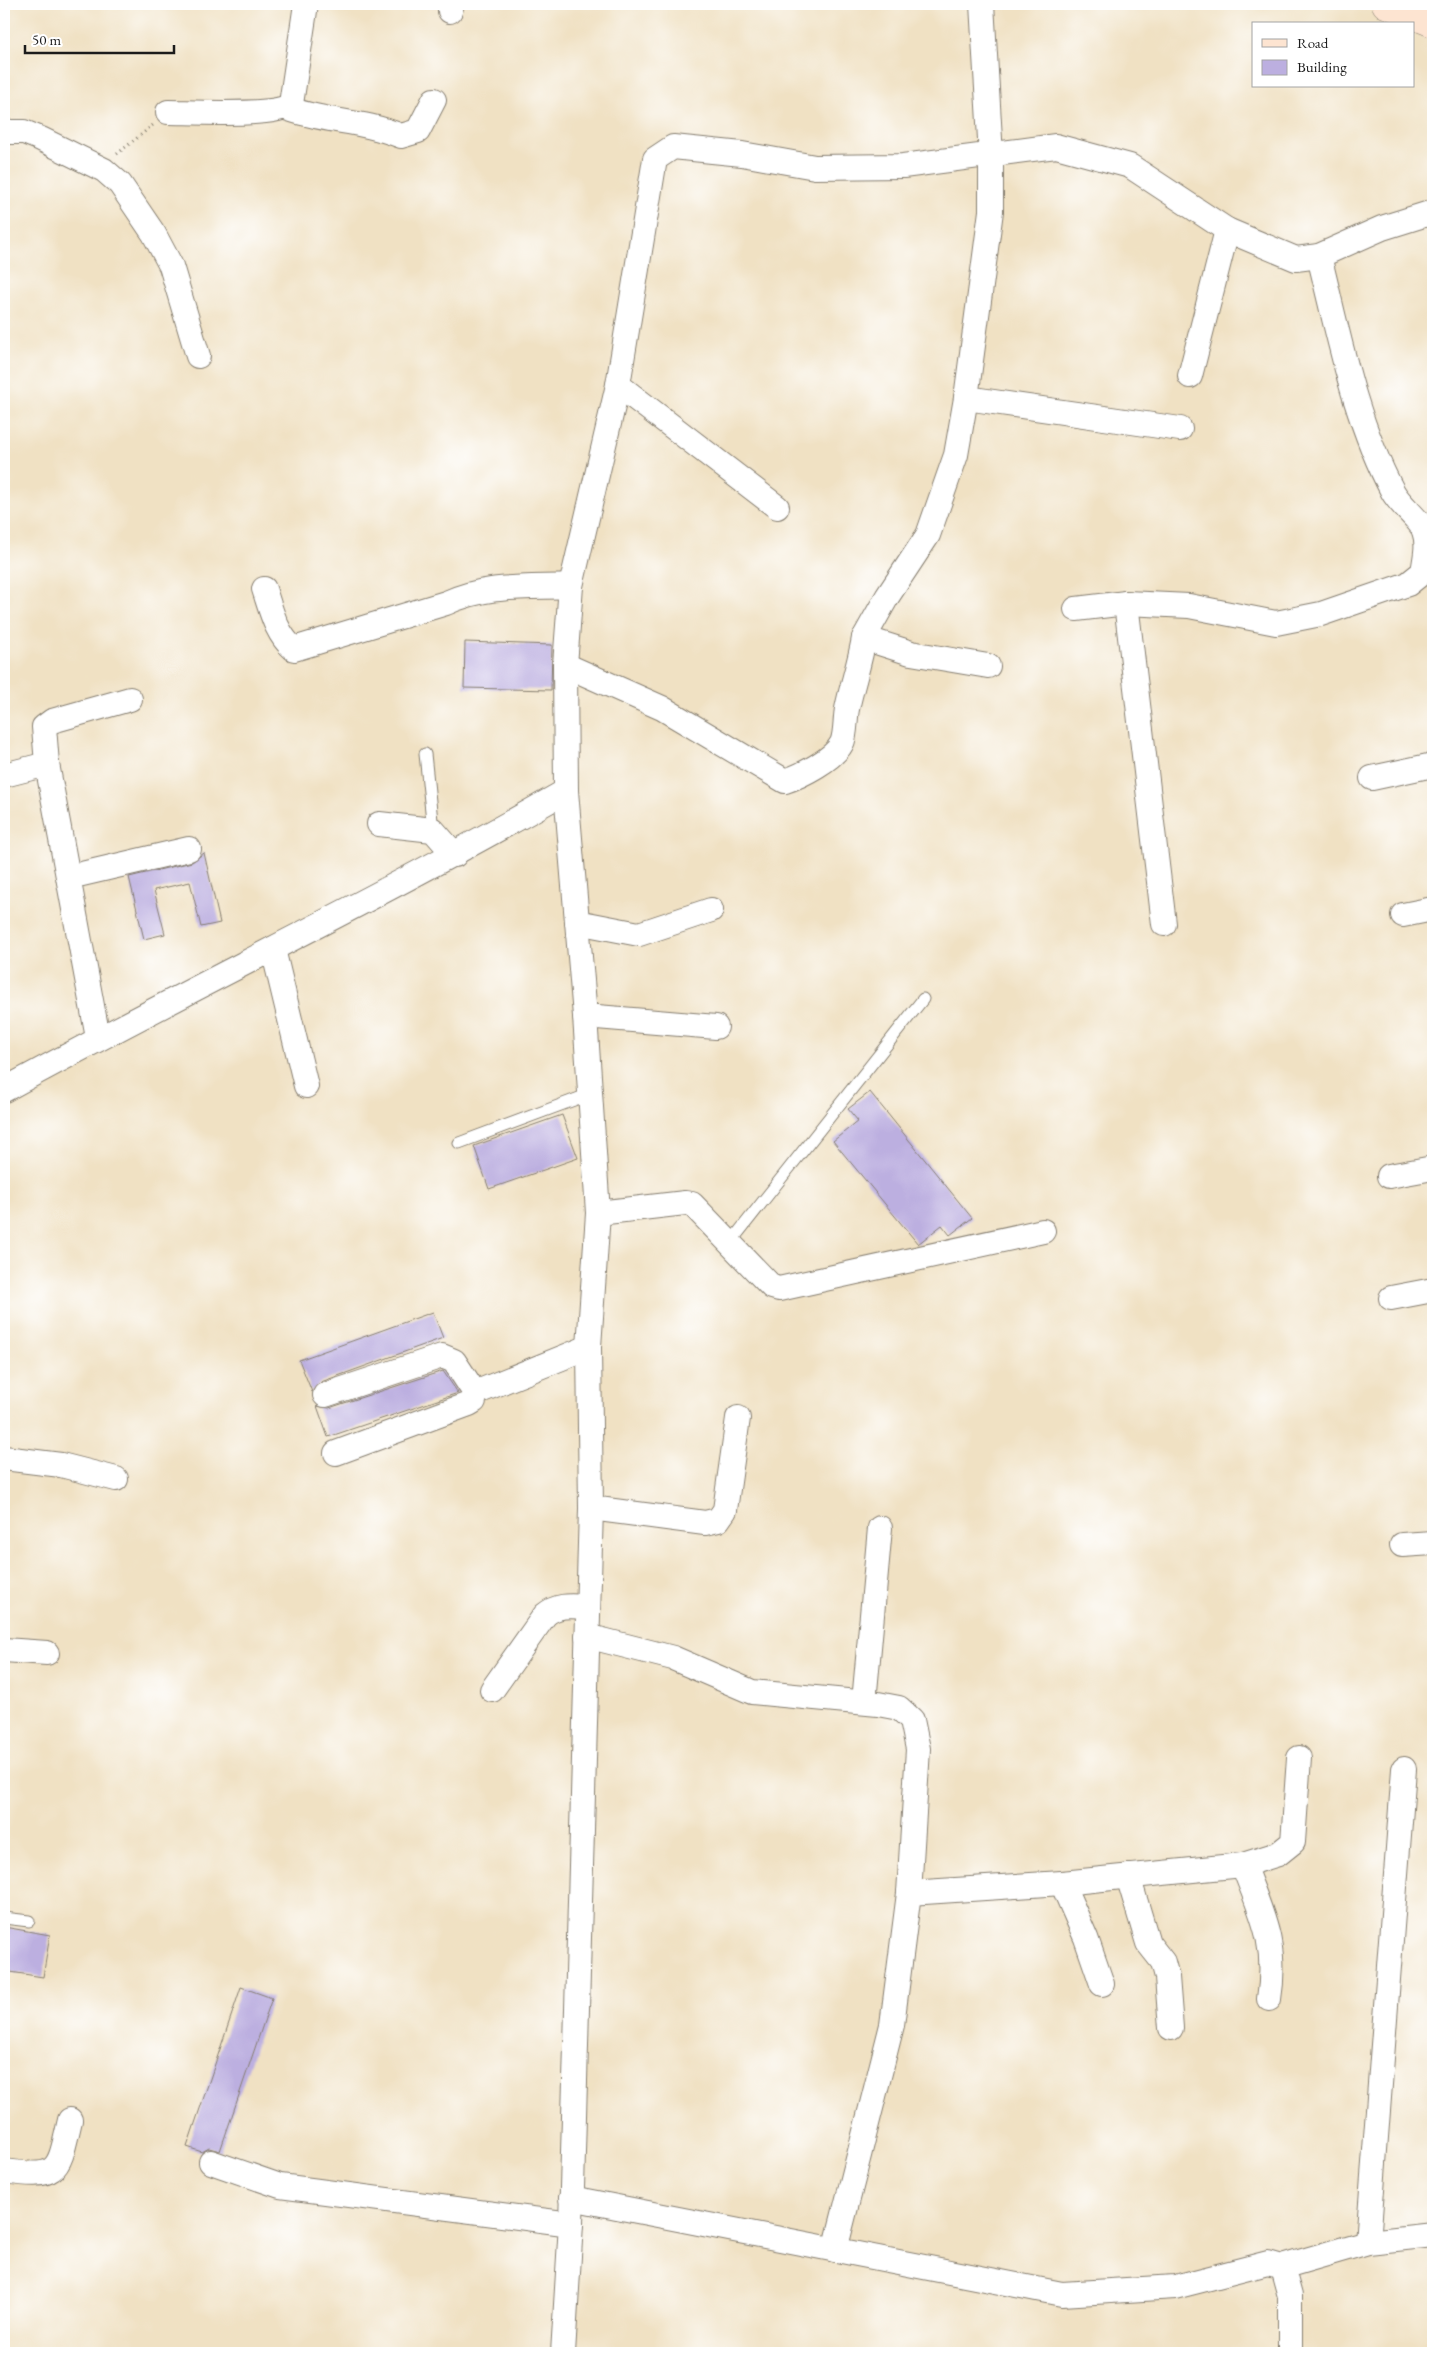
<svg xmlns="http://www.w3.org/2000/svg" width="1437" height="2357" viewBox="0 0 1437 2357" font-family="'EB Garamond',serif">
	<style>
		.building { fill: #bcafe0 }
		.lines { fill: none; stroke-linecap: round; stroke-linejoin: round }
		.lane-casing { stroke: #867e70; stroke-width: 13 }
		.street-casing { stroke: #867e70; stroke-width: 26 }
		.secondary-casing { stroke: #867e70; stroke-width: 29 }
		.path { stroke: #867e70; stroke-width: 3; stroke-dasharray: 1 4; stroke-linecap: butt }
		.lane { stroke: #fff; stroke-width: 11 }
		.street { stroke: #fff; stroke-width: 24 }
		.secondary { stroke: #fde4d1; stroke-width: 28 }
	</style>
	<rect width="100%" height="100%" fill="#fff"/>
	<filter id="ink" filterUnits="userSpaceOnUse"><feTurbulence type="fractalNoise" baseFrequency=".02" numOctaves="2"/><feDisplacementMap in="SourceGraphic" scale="10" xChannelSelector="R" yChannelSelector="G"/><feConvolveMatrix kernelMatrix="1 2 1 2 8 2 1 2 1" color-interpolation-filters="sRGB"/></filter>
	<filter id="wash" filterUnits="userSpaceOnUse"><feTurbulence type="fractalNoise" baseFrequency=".0096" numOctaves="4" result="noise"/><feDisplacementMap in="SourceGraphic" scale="20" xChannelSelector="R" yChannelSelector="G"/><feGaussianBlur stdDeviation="1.12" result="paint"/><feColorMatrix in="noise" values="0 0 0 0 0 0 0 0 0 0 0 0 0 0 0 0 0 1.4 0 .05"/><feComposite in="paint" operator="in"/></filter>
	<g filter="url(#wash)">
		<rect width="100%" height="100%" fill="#f0e1c3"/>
		<g id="blocks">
			<!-- building -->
			<g class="building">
				<path d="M465,642L552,645L551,690L464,688Z"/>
				<path d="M204,853L220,923L201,927L190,882L154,890L165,934L144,939L129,877L192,862Z"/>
				<path d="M870,1092L972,1218L950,1235L942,1225L918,1244L833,1141L858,1121L848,1109Z"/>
				<path d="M562,1115L578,1158L489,1189L474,1146Z"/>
				<path d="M433,1312L443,1338L321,1382L312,1392L299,1360Z"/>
				<path d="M443,1371L458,1393L328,1437L317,1406L329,1408Z"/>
				<path d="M4,1927L50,1935L43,1977L4,1971Z"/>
				<path d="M241,1987L272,1998L220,2151L209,2148L202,2152L187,2147Z"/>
			</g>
		</g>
	</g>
	<g filter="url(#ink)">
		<use href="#blocks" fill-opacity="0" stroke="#867e70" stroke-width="1"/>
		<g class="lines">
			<defs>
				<g id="lane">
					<path d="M425,754L433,830"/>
					<path d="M459,1143L590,1094"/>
					<path d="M730,1243L923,999"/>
					<path d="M4,1918L29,1921"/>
				</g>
				<g id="street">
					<path d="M982,4L991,156V211L966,398L956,455L928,535L887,597L864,638L911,653L988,666"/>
					<path d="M450,11L452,4"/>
					<path d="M286,108C324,122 362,120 401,136L418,131L434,100"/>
					<path d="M168,112C191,112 277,117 291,104L306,4"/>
					<path d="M4,132H24L41,139L104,170L120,184L154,234L171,266L198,356"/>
					<path d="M1190,376L1227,230"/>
					<path d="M618,385L777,507"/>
					<path d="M966,398L1180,429"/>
					<path d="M264,589C271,610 276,634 294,649L446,603C488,584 526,588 571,586"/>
					<path d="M1126,603L1164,924"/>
					<path d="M1076,609L1126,603L1189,606L1276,623L1321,614L1408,584L1423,572C1425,559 1429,544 1424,531C1421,521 1400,505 1393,492C1354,419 1339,336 1319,256"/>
					<path d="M565,665L662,708L785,781C801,776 834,759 842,743C846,734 845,719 847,709C852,685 860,662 864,638"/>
					<path d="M4,775L47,764"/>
					<path d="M1372,778L1433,765"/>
					<path d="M566,791L565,665L571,586L618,385L655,159L673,147L742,154L815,167L903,166L1056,146L1130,166L1227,230L1296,259L1319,256L1382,228L1433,212"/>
					<path d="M379,824L433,830L455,855"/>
					<path d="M69,877L189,849"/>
					<path d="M1403,915L1433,909"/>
					<path d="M577,922L639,934L711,910"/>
					<path d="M273,949L306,1086"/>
					<path d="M585,1016L716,1027"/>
					<path d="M98,1038L47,764L44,727L52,721L130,699"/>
					<path d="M4,1090C190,988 382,897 566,791L585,1016L598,1213L589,1347L591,1508L571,2224L563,2353"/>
					<path d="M1389,1176L1433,1168"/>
					<path d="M598,1213L685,1203L692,1204L772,1287L779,1289L1043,1231"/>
					<path d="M1391,1298L1433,1290"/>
					<path d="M325,1395L442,1356L454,1361L475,1393"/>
					<path d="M336,1453L469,1404L474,1401L475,1393L589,1347"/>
					<path d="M4,1458L61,1465L116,1479"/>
					<path d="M591,1508L705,1523L718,1520L725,1510L738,1418"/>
					<path d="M1402,1545L1433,1543"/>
					<path d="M587,1636L673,1658L752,1692L878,1704L899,1708L912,1720L918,1749L909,1893L892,2025L835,2250"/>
					<path d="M4,1650L47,1653"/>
					<path d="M492,1690L545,1615C558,1604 571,1606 588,1607"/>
					<path d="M864,1702L880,1528"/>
					<path d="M1243,1865C1262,1915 1278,1944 1269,1999"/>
					<path d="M1128,1876L1148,1943L1163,1962L1167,1977L1171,2028"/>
					<path d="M1062,1883L1086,1938L1102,1984"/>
					<path d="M909,1893L1062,1883L1243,1865L1278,1854L1293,1842L1299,1758"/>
					<path d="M211,2162L280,2186L571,2224"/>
					<path d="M4,2171C60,2179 58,2172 70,2120"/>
					<path d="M571,2198L1062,2294L1175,2287L1268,2263L1282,2267L1368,2242L1433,2235"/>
					<path d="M1368,2242L1404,1769"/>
					<path d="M1282,2267L1290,2296V2353"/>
				</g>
				<path id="secondary" d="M1386,4L1433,23"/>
			</defs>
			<!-- lane casing -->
			<use href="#lane" class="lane-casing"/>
			<!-- street casing -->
			<use href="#street" class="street-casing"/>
			<!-- secondary casing -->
			<use href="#secondary" class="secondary-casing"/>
			<!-- path -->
			<path class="path" d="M117,154L153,125"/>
			<!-- lane -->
			<use href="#lane" class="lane"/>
			<!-- street -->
			<use href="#street" class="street"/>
			<!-- secondary -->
			<use href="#secondary" class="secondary"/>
		</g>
	</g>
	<!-- margin -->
	<rect width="1437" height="2357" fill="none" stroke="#fff" stroke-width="20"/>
	<!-- legend -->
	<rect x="1252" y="22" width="162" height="65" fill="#ffffff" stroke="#a4a4a4"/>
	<rect x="1262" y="39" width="25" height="8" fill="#fde4d1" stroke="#a4a4a4"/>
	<text x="1297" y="48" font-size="15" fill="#1c1c1c">Road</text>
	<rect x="1262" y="60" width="25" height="15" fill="#bcafe0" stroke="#a4a4a4"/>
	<text x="1297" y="72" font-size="15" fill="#1c1c1c">Building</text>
	<!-- scale -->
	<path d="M25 45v8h149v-8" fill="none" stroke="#1c1c1c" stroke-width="2.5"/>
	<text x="32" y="45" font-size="15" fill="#1c1c1c" stroke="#ffffff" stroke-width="4" paint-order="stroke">50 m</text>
</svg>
